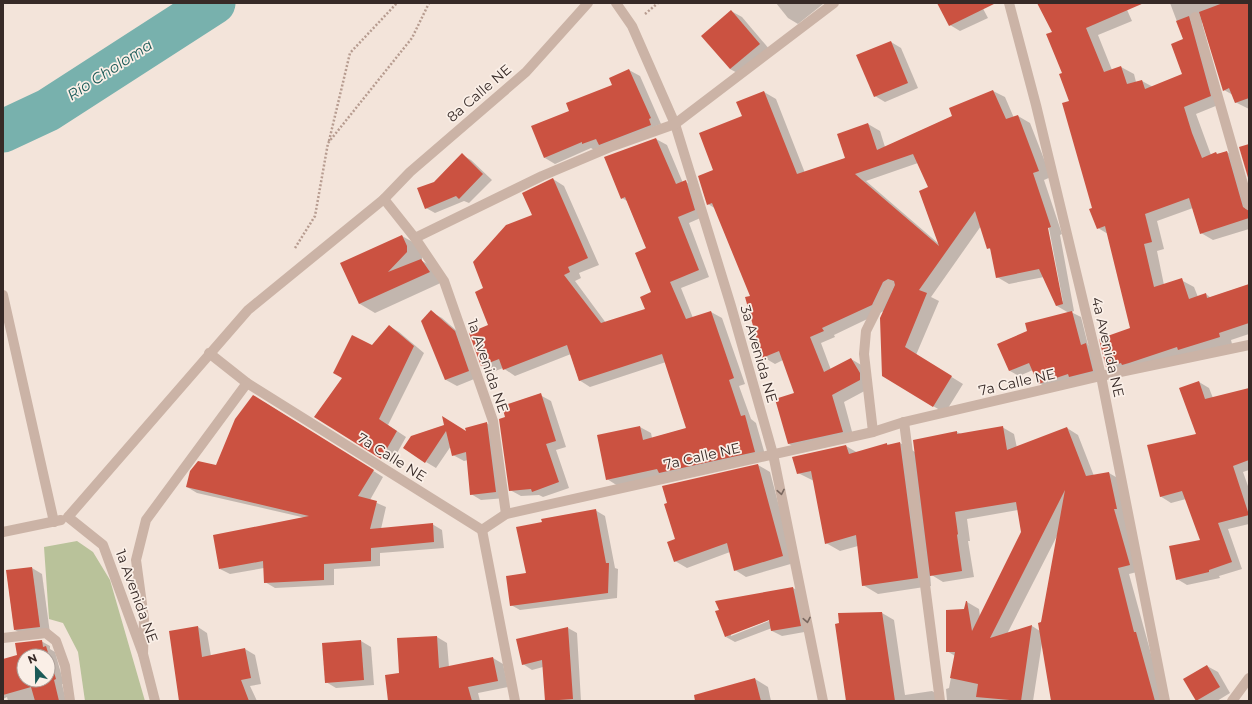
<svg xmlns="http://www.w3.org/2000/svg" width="1252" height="704" viewBox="0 0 1252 704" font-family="Montserrat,sans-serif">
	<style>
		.grass { fill: #b9c29a }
		.shadow { fill: #0003; fill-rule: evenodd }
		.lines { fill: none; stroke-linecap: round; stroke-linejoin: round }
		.river { stroke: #78b1ad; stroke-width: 43 }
		.building { fill: #cb5241; fill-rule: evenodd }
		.path { stroke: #b79c90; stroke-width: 2.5; stroke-dasharray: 2 2; stroke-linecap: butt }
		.minor { stroke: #cbb3a6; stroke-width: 10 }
		.oneway { stroke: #7a6860 }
		.labels { text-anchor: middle; stroke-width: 3.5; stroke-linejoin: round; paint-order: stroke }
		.street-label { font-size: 14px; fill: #372a27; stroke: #faefe7 }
		.water-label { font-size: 15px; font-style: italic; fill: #1b5a57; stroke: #faefe7 }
	</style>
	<rect width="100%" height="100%" fill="#f3e4da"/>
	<!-- grass -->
	<path class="grass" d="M77,541L93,552L110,580L145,701H85L78,652L63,623L49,619L44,547Z"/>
	<!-- shadow -->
	<g class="shadow">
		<path d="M776,3H822L823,4L798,24L788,18Z"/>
		<path d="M938,3H980L988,18L960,31L950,25Z"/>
		<path d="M1038,3H1124L1132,21L1098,35L1112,70L1121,67L1134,74L1136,82L1142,81L1153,87L1184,74V40L1170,3H1249V109L1235,102L1233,95L1224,90L1203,18L1201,27L1223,103L1196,114L1211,155L1227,152L1239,160L1249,193V229L1213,240L1201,233L1193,208L1157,221L1164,249L1157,251L1164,285L1181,280L1194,287L1198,297L1206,294L1211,298L1249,285V334L1231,340L1232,344L1119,374L1106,367L1131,329L1108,234L1098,228L1054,33Z"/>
		<path d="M731,11L742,17L770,50L741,75L730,69Z"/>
		<path d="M891,42L901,48L918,88L885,102L875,96Z"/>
		<path d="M629,70L640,76L661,124L594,150L591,148L555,164L545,158L570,111L613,85Z"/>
		<path d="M993,91L1005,97L1014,118L1018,116L1030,123L1051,177L1044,180L1062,234L1060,235L1074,311L1071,312L1081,317L1088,345L1095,349L1101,376L1048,388L1039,383L1033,370L1019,376L1010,371L999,344L1069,313L1057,306L1044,277L1009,284L997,277L992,250L988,248L981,226L931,297L939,301L916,355L963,384L945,413L933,406L884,311L834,335L835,337L821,343L831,370L851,359L863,366L872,387L844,402L854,439L801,450L789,444L796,393L783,360L775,364L763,357L751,296L716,209L708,204L714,170L743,116L764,92L776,99L805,173L846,158L868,124L880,131L885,147L953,116L950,109ZM918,163L930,188L939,244L866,181ZM1048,223L1063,302L1061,299L1046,224Z"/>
		<path d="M656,139L667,145L683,183L686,182L697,188L705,216L689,223L709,277L681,288L693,318L711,312L722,318L745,384L739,386L751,419L756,423L766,458L618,486L607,479L640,427L651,433L652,438L688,428L666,362L590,387L579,380L571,354L515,376L503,368L493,372L481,365L489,326L485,289L533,215L553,179L564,186L599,265L579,273L581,278L575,281L606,323L646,310L652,293L647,249L627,201L622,198Z"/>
		<path d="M462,155L471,160L492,180L469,203L464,201L435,213L426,208L434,183Z"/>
		<path d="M402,236L418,245L422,256V261L436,269L445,281L375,313L360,304L342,264Z"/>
		<path d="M431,312L442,318L465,338L479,377L457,386L446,380L423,321Z"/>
		<path d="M389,326L399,332L424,353L388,425L406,437L391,464L381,458L373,346Z"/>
		<path d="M1199,382L1209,388L1213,398L1249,389V470L1243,472L1249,489V524L1228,529L1242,569L1219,576L1220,578L1187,585L1177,579L1201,540L1186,499L1171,503L1160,496L1197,434Z"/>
		<path d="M540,395L551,401L566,447L556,450L569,488L543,497L539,495L521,496L510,490L506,418Z"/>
		<path d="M264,402L383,477L370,500L386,507L381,529L432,524L442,530L444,548L380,553V566L334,569V585L275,588L265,582L264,568L230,574L220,569L306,518L197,493L187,487L217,467Z"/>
		<path d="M486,423L497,429L506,498L481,500L471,494L468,460L464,461L453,455L451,446L436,468L426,462L445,426L467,432Z"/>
		<path d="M1002,427L1014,434L1017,448L1067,428L1078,435L1094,476L1109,473L1121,480L1141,571L1129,574L1164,701H1053L1042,643L1033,701H947L946,689L949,688L955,656L947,651L967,602L979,609L980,617L1022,533L1018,510L967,519L970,541H968L974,577L943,582L930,574L931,586L878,594L863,585L858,546L840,551L826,543L814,481L798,473L846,446L858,453L887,444L889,445L900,443L915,452L957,432L961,434ZM1058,534L1040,631L1032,626L1007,634Z"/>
		<path d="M758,465L770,472L794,563L746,577L735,570L730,552L687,568L675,561Z"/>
		<path d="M595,510L605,516L615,568L618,569L617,598L520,610L511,605L528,574Z"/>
		<path d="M32,568L42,574L50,633L25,636L15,630Z"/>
		<path d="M793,588L803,593L810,631L782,636L772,631V628L735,642L726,637ZM774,618V619L731,636V634Z"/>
		<path d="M882,613L894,620L905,695L932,691L944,698V701H847Z"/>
		<path d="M198,627L207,633L211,656L245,649L255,655L261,684L250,686L257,701H187Z"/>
		<path d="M568,628L577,633L581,701H547L546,700L543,667L532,670L523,664Z"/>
		<path d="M437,637L447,643L449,667L493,658L503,664L508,687L478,693L480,701H392L400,674Z"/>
		<path d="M41,641L50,646V649L55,652L64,684H62L66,701H8L7,697L3,699V660L18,656ZM24,656H48V680H24Z"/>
		<path d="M361,641L371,647L374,685L336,688L326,682Z"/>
		<path d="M1207,666L1218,672L1230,693L1217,701H1197Z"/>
		<path d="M755,679L768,687L771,701H717Z"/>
	</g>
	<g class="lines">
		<!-- river -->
		<path class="river" d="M3,131L48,110L214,3"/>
	</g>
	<!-- building -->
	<g class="building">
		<path d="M937,3H996L949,26Z"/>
		<path d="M1037,3H1144L1086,28L1104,72L1121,66L1127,84L1142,80L1145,89L1182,74L1171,44L1183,39L1176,21L1189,16L1211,96L1184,107L1192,133L1202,158L1216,152L1217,154L1227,151L1243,207L1249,211V218L1200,234L1189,198L1145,214L1152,242L1144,244L1154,287L1182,278L1189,299L1206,293L1207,298L1249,284V323L1219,333L1220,337L1178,350L1177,347L1129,363L1122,365L1121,363L1106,367L1099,339L1130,328L1105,226L1097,229L1089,209L1092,208L1062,103L1069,101L1059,74L1062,73L1046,34L1052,32Z"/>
		<path d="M1223,3H1249V98L1235,103L1229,88L1223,91L1199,12Z"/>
		<path d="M731,10L760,44L730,69L701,36Z"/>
		<path d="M891,41L908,83L874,97L856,55Z"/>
		<path d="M629,69L651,118L649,119L651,125L599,145L596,139L582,144V142L544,158L531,126L569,111L566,103L612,85L609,78Z"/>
		<path d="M993,90L1006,119L1018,115L1039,171L1033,173L1051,227L1048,228L1063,304L1056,306L1039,269L996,278L990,248L987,249L975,211L919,290L927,293L905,347L952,376L933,407L882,376L880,318L895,285L894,281L888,279L883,282L872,305L822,328L824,331L810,337L824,372L851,358L860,373V380L832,395L843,432L788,444L775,399L794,393L779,351L762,358L745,297L750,296L712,203L707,205L698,176L713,170L699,133L742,116L736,102L764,91L797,174L845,158L837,134L868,123L877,150L952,116L949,108ZM913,154L928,187L919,191L939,246L855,174Z"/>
		<path d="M656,138L676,184L686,180L695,210L678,217L699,270L670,282L686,319L711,311L734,378L729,380L741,416L745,415L755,452L659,473L657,469L606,480L597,435L640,426L643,440L686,428L662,354L579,381L567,345L503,370L499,359L481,366L469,333L488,325L475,292L483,288L473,262L506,225L532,215L522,193L553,178L588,258L568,267L570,272L564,275L601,323L645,309L640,297L651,292L635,253L646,248L625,197L621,199L604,157Z"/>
		<path d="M1249,144V181L1239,147Z"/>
		<path d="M462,153L483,174L459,199L456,196L425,209L417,188L434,182Z"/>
		<path d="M402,235L407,246V252L388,272L421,259L430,272L359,304L340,263Z"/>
		<path d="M431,310L455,331L469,371L445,380L421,321Z"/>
		<path d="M1072,311L1081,345L1086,343L1093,371L1069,377L1068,374L1038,384L1029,363L1009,371L997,344L1027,331L1025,323Z"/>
		<path d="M389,325L414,346L379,419L397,431L381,459L314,417L342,378L333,373L352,335L372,345Z"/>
		<path d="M1199,381L1205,399L1249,388V460L1233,466L1249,515L1218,523L1232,562L1209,570V572L1176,580L1169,546L1200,540L1182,491L1160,497L1147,445L1196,434L1179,388Z"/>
		<path d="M541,393L556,441L546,444L559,482L532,492L531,489L509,491L499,419L505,417L502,406Z"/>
		<path d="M253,395L374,470L358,496L377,501L370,529L433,523L434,542L371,548V561L324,564V580L264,583L263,561L219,569L213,535L309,516L186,487L190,471L198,461L216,465L235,419Z"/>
		<path d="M442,416L466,431L465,428L487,422L496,492L470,495L466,452L452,456L446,431L425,463L403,448L411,436L444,425Z"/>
		<path d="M1003,426L1007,450L1067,427L1086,476L1109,472L1117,509H1114L1130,565L1118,568L1134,632H1136L1155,701H1051L1038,623L1041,622L1065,490L990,638L1032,625L1021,701L976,697L978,684L950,678L955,652H946V610L964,609L966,601H967L972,631L1021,532L1016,502L955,512L958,534L957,535L962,571L930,576L913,440L957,431V434Z"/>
		<path d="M900,442L918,578L862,586L856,535L825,544L811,471L797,474L792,457L846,445L849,454L887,443V445Z"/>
		<path d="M758,464L783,556L734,571L727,543L674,562L667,542L675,539L664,504L667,503L662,486Z"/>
		<path d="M596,509L606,563H609L608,593L510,606L506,576L526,573L516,527L542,522L541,519Z"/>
		<path d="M32,567L40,627L14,630L6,570Z"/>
		<path d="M793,587L801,626L771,631L769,620L725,637L715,611L719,610L715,601Z"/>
		<path d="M882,612L895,701H846L835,624L839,623L838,613Z"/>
		<path d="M198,626L202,657L245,648L251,678L241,680L249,701H179L169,631Z"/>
		<path d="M568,627L573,699L545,701L542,660L522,665L516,639Z"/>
		<path d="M437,636L439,668L493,657L498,681L468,687L472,701H388L385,675L399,673L397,638Z"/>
		<path d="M42,640L43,647L46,646L56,679L54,680L59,701H35L31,687L3,695V659L17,655L15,643ZM24,656H48V680H24Z"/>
		<path d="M361,640L364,680L325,683L322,643Z"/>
		<path d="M1207,665L1220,687L1196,701L1183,679Z"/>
		<path d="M755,678L761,701H695L694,695Z"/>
	</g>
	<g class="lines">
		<!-- path -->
		<g class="path">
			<path d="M645,14L658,3"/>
			<path d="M329,141L350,53L397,3"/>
			<path d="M295,248L315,216L328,143L412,38L429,3"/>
		</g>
		<!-- minor -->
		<g class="minor">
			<path d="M616,3L632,26L675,124L731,306L773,454L823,701"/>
			<path d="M1009,3L1036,105L1101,376L1165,701"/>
			<path d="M1195,17L1249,205"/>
			<path d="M384,199L415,238L542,176L613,146L675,124L834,3"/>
			<path d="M415,238L444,281L493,421L506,514"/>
			<path d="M3,295L54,522"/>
			<path d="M209,353L247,383L482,530L506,514L873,432L904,422L1101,376L1249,345"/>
			<path d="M904,422L940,701"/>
			<path d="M873,432L864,354L866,331L889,285"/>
			<path d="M68,517L248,310L384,199L410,172L526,72L588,3"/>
			<path d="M68,517L103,545L143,654L155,701"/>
			<path d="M482,530L515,701"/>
			<path d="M3,532L61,520"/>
			<path d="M3,638L46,633L56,641L65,666L70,701"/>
			<path d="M143,654L144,619L136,560L146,520L247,383"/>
			<path d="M1232,701L1249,678"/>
		</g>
	</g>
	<!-- one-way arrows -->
	<defs><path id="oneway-chevron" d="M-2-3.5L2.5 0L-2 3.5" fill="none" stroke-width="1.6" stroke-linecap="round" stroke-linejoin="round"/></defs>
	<g class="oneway">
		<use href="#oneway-chevron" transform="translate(781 492) rotate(79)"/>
		<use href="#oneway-chevron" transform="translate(807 620) rotate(79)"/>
	</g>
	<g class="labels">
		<!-- street labels -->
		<g class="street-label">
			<text transform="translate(479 93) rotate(-41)" y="5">8a Calle NE</text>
			<text transform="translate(1108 347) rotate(77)" y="5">4a Avenida NE</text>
			<text transform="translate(759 354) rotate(74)" y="5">3a Avenida NE</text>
			<text transform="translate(488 366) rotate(71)" y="5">1a Avenida NE</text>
			<text transform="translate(1017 382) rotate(-13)" y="5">7a Calle NE</text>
			<text transform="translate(702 456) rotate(-13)" y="5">7a Calle NE</text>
			<text transform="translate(392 457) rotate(32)" y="5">7a Calle NE</text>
			<text transform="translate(137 596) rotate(70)" y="5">1a Avenida NE</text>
		</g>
		<!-- water labels -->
		<g class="water-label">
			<text transform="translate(110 70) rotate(-33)" y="5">Río Choloma</text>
		</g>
	</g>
	<!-- border -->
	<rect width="1252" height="704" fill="none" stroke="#372a27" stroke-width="8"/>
	<!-- north arrow -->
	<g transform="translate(36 668) rotate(338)"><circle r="19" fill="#faefe7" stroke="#aca09a"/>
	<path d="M0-3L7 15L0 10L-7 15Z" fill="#1b5a57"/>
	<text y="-6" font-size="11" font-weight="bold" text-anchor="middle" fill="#372a27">N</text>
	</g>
</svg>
